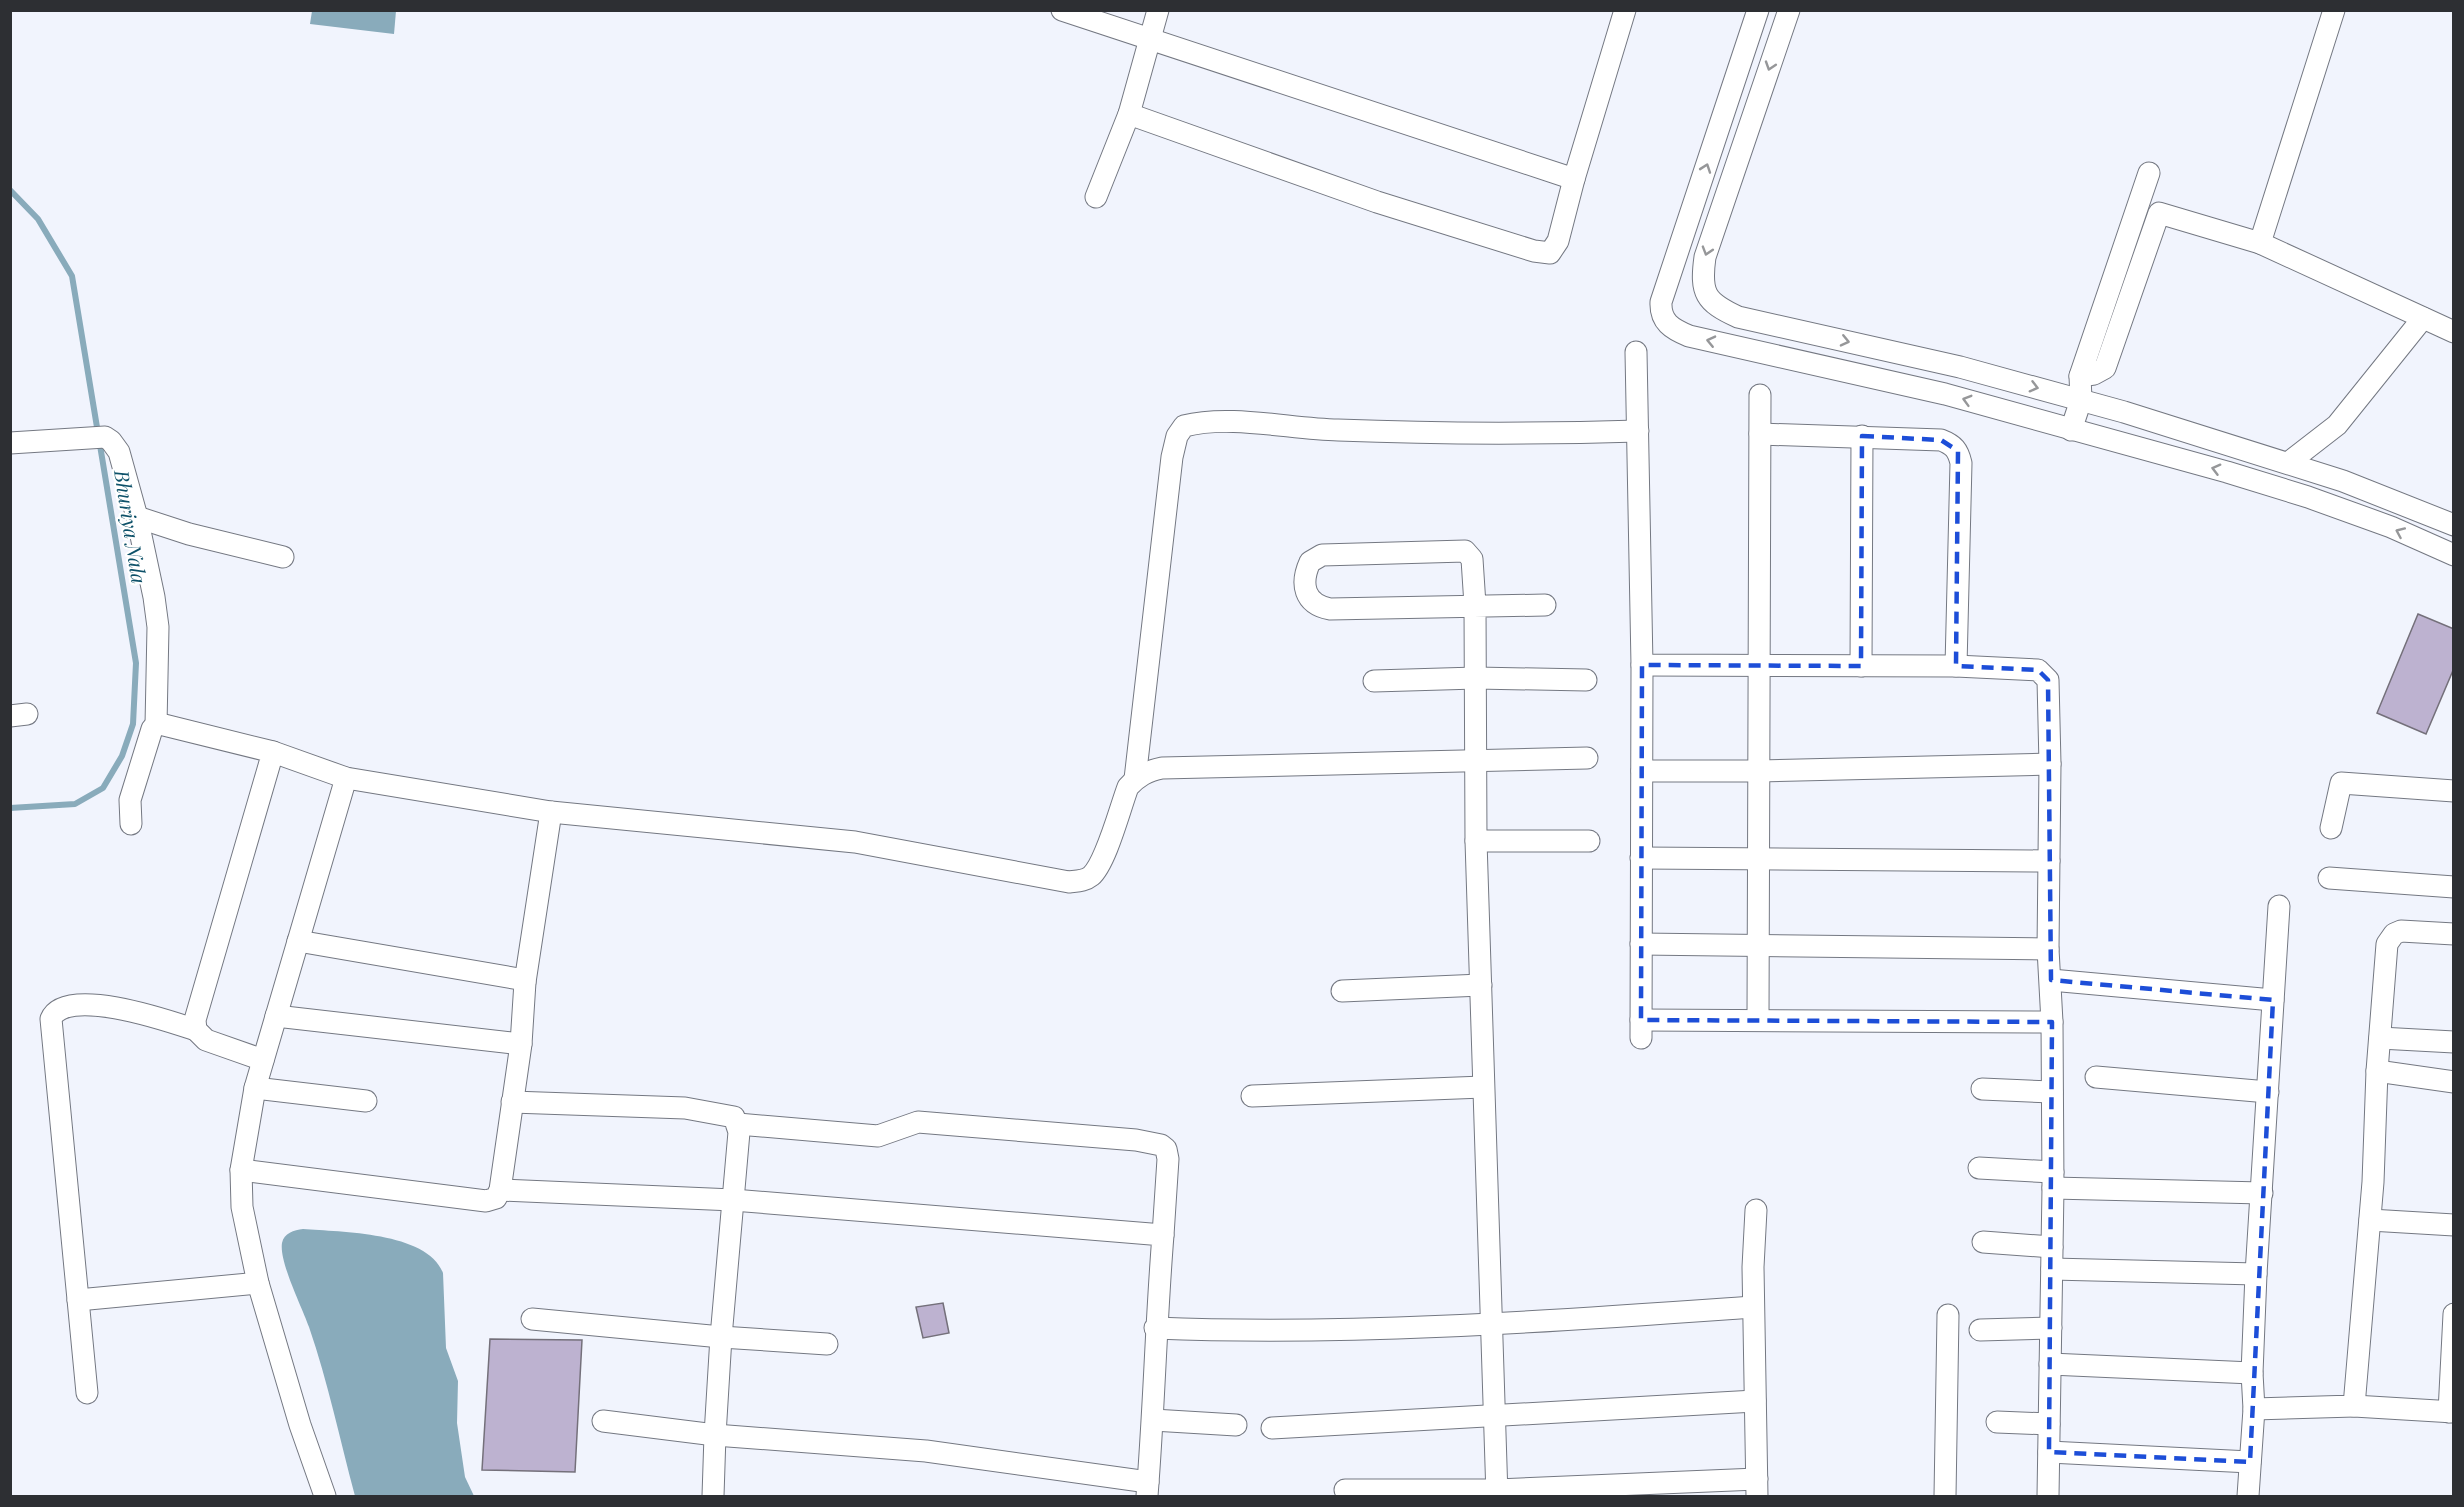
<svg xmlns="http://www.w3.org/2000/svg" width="2464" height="1507" viewBox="0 0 2464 1507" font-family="'Playfair Display',serif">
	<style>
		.water { fill: #89abbb }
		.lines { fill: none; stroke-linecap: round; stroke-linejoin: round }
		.stream { stroke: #89abbb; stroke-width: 6 }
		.building { fill: #bdb2d0; stroke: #74707a; stroke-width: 1.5 }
		.minor-casing { stroke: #747882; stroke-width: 23 }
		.minor { stroke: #fff; stroke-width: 21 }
		.oneway { stroke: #969799 }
		.marked { fill: none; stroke: #1d4ed8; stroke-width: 4.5; stroke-dasharray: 12 8; stroke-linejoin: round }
		.labels { text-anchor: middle; stroke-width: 4.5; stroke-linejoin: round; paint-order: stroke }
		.water-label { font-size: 20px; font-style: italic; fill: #0d5169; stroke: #fff }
	</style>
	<rect width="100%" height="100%" fill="#f1f4fd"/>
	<!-- water -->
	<g class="water">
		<path d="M312,11H396L394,34L310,24Z"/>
		<path d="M303,1229C341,1232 428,1232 443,1273L446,1348L458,1381L457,1423L465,1477L474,1496H355C340,1440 328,1382 309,1327C302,1307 279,1262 282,1243C284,1233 294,1230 303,1229Z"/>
	</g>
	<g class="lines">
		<!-- stream -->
		<path class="stream" d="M10,190L38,219L72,276L136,663L133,724L122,756L103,788L75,804L10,808"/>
	</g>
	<!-- building -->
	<g class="building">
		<path d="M2418,614L2454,629V668L2426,734L2377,713Z"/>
		<path d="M943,1303L949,1333L923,1338L916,1307Z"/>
		<path d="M490,1339L582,1340L575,1472L482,1470Z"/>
	</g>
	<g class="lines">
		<defs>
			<g id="minor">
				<path d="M1062,10L1574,179"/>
				<path d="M1758,10L1661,302C1660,322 1672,329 1689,336L1945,394L2227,472L2308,497L2391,527L2454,555"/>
				<path d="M1789,10L1705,257C1700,293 1705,302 1738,317L1960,367L2124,412L2343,481L2454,525"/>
				<path d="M1129,114L1377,202L1534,251L1550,253L1558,241L1574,179L1625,10"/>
				<path d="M1096,197L1129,114L1158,10"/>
				<path d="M2260,243L2334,10"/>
				<path d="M1636,352L1642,665L1956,666L2038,670L2048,680L2050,764L2048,949L2052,1022L2053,1188L2048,1496"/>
				<path d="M2080,376L2094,374L2105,368L2159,213L2260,243L2454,332"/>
				<path d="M2071,430L2081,400L2080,376L2149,173"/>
				<path d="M1760,434L1941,440C1954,445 1958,450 1961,463L1956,666"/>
				<path d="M10,443L105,437L111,441L119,452L137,517L154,597L158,627L156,725"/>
				<path d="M2288,463L2337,425L2423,318"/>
				<path d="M137,517L189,534L283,557"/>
				<path d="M1861,666L1862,436"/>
				<path d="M1374,681L1476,678L1586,680"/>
				<path d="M10,716L27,714"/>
				<path d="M273,752L346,778L551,812L855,842L1069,882C1076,881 1085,881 1091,876C1106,863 1120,808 1128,787C1138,776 1147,771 1162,768L1587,758"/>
				<path d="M1642,771H1759L2050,764"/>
				<path d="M1135,779L1172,457L1177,436L1184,426C1230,414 1290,429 1338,430C1438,434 1538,434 1638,431"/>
				<path d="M131,824L130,800L152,729L156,725L160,724L273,752L195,1020L196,1030L206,1040L263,1060"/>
				<path d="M2331,828L2341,783L2454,791"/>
				<path d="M1476,841H1589"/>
				<path d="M1641,858L2049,861"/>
				<path d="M2329,878L2454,887"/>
				<path d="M1641,944L2048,949"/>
				<path d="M2051,980L2273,1000"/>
				<path d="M525,982L551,812"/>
				<path d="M1342,991L1481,985"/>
				<path d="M276,1016L521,1044"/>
				<path d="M1641,1020L2052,1022"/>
				<path d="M1758,1020L1760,395"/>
				<path d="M1641,1038L1642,665"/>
				<path d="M2380,1038L2454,1042"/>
				<path d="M2377,1071L2454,1082"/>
				<path d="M2096,1077L2268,1092"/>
				<path d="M255,1088L366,1101"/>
				<path d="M1982,1089L2052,1092"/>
				<path d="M1252,1096L1483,1087"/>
				<path d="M512,1102L685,1108L734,1117L739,1132L721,1337L715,1435L713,1496"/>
				<path d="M738,1124L878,1136L918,1122L1136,1140L1161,1145L1166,1149L1168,1159L1163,1235"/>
				<path d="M1979,1168L2053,1172"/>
				<path d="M241,1170L486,1201L496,1198L500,1190L521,1044L525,982L519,979L298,941"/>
				<path d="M2053,1188L2262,1193"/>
				<path d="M500,1190L733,1200L1163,1235C1156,1322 1154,1409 1147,1496"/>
				<path d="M1756,1210L1753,1267L1757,1496"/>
				<path d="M2370,1220L2454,1225"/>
				<path d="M1983,1242L2052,1247"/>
				<path d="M2052,1269L2256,1274"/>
				<path d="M78,1300L258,1283"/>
				<path d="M532,1319L721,1337L827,1344"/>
				<path d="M1155,1328C1355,1336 1554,1321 1753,1307"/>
				<path d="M1980,1330L2051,1328"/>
				<path d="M2050,1364L2252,1373"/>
				<path d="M87,1393L51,1019C65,985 169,1021 196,1030"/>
				<path d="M2354,1406L2454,1412"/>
				<path d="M2254,1409L2354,1406L2373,1182L2377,1071L2387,944L2394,934L2401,931L2454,934"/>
				<path d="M2449,1412L2454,1314"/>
				<path d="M1153,1420L1236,1425"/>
				<path d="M603,1421L715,1435L926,1451L1148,1482"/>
				<path d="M1997,1422L2049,1424"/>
				<path d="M1272,1428L1755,1401"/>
				<path d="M2049,1452L2250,1462"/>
				<path d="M1345,1490H1497L1757,1479"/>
				<path d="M325,1496L300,1425L258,1283L242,1207L241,1170L255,1088L346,778"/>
				<path d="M1497,1496L1476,841L1475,605L1472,559L1465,551L1322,555L1310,562C1300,584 1304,604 1330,609L1545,605"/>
				<path d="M1945,1496L1948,1315"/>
				<path d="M2248,1496L2254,1409L2252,1373L2256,1274L2279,906"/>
			</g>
		</defs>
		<!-- minor casing -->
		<use href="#minor" class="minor-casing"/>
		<!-- minor -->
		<use href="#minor" class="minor"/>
	</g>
	<!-- one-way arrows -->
	<defs><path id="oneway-chevron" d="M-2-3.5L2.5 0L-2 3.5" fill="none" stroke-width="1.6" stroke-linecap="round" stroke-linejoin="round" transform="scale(1.5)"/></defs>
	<g class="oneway">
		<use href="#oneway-chevron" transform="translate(1770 66) rotate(108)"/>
		<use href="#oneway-chevron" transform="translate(1706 168) rotate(-71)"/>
		<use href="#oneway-chevron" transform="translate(1707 251) rotate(107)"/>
		<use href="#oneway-chevron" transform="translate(1711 341) rotate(-167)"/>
		<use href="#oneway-chevron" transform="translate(1845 341) rotate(13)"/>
		<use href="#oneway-chevron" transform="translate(2034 387) rotate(15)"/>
		<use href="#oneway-chevron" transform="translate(1967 400) rotate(-164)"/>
		<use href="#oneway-chevron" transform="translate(2216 469) rotate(-165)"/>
		<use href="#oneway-chevron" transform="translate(2400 532) rotate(-156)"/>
	</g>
	<!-- marked area -->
	<path class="marked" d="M1862,436L1941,440L1958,451L1956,666L2038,670L2048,680L2051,980L2273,1000L2250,1462L2049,1452L2052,1022L1641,1020L1642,665L1861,666Z"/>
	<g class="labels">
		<!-- water labels -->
		<g class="water-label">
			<text transform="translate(130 527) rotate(81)" y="7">Bhuriya Nala</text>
		</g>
	</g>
	<!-- border -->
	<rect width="2464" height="1507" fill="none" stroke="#2d2f33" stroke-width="24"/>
</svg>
